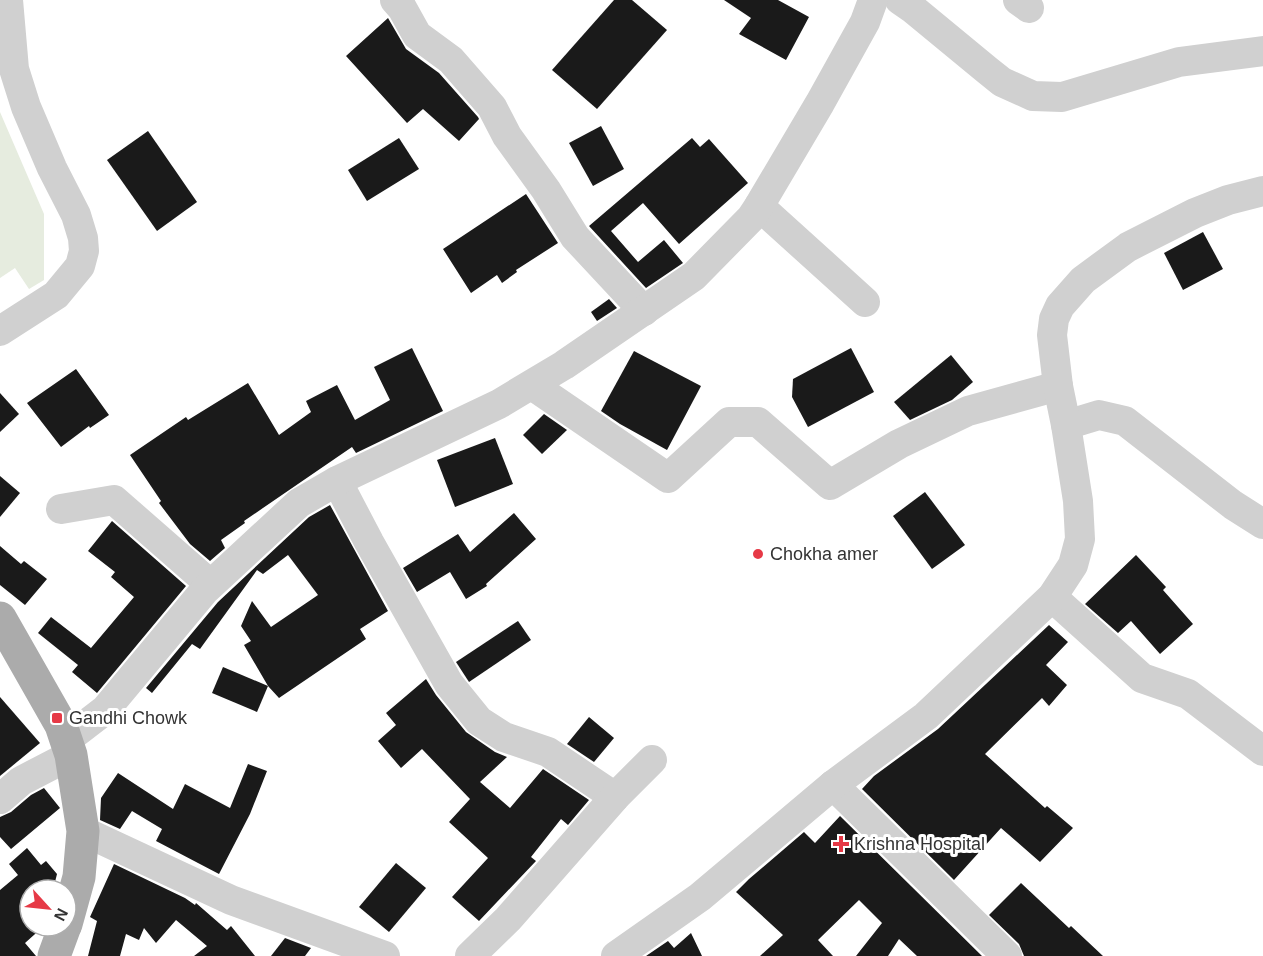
<svg xmlns="http://www.w3.org/2000/svg" width="1263" height="956" viewBox="0 0 1263 956" font-family="Helvetica,sans-serif">
	<style>
		.green { fill: #e6ecdf }
		.building { fill: #1a1a1a }
		.lines { fill: none; stroke-linecap: round; stroke-linejoin: round }
		.minor { stroke: #d0d0d0; stroke-width: 30 }
		.major { stroke: #ababab; stroke-width: 33 }
		.poi-dot { fill: #e63946; stroke: #fff; stroke-width: 2 }
		.labels { text-anchor: middle; stroke-width: 6; stroke-linejoin: round; paint-order: stroke }
		.poi-label { font-size: 18px; fill: #333; stroke: #fff; text-anchor: start }
	</style>
	<rect width="100%" height="100%" fill="#fff"/>
	<!-- green -->
	<path class="green" d="M0,112L44,214V280L29,289L15,268L0,278Z"/>
	<!-- building -->
	<g class="building">
		<path d="M614,0H632L667,30L597,109L552,70Z"/>
		<path d="M724,0H778L809,17L786,60L739,34L751,18Z"/>
		<path d="M388,18L406,49L439,73L478,117L479,119L459,141L423,109L407,123L346,56Z"/>
		<path d="M601,126L624,169L593,186L569,143Z"/>
		<path d="M148,131L197,202L157,231L107,160Z"/>
		<path d="M399,138L419,169L367,201L348,170Z"/>
		<path d="M692,138L700,147L709,139L748,183L679,244L643,203L611,231L638,262L664,240L683,263L646,288L589,226Z"/>
		<path d="M526,194L558,243L516,270L517,272L502,283L497,275L471,293L443,249Z"/>
		<path d="M1203,232L1223,269L1183,290L1164,253Z"/>
		<path d="M609,299L617,308L597,321L591,312Z"/>
		<path d="M412,348L443,411L356,453L352,447L244,521L245,523L221,540L225,548L210,561L190,544L159,503L161,501L130,455L186,417L188,420L248,383L279,435L311,412L306,401L337,385L355,420L390,400L374,367Z"/>
		<path d="M851,348L874,392L808,427L792,397L793,379Z"/>
		<path d="M634,351L701,386L667,450L620,424L601,411Z"/>
		<path d="M951,355L973,382L952,400L910,420L894,402Z"/>
		<path d="M76,369L109,415L90,428L89,426L61,447L27,403Z"/>
		<path d="M0,393L19,414L0,432Z"/>
		<path d="M544,414L567,430L542,454L523,435Z"/>
		<path d="M495,438L513,484L455,507L437,460Z"/>
		<path d="M0,476L20,493L0,517Z"/>
		<path d="M925,492L965,545L932,569L893,516Z"/>
		<path d="M330,505L388,611L360,629L366,639L279,698L268,686L244,645L251,641L241,626L252,601L271,627L318,595L288,555L263,574L257,570L200,649L192,644L152,693L146,688L218,602L309,517Z"/>
		<path d="M514,513L536,539L486,584L487,586L466,599L450,572L417,592L403,568L458,534L470,552Z"/>
		<path d="M112,521L186,586L97,693L72,672L78,665L38,633L51,617L91,648L134,597L111,577L115,572L88,551Z"/>
		<path d="M0,546L21,564L24,561L47,579L25,605L0,585Z"/>
		<path d="M1136,555L1166,587L1163,590L1193,624L1160,654L1131,621L1118,633L1085,604Z"/>
		<path d="M518,621L531,640L469,682L456,662Z"/>
		<path d="M1049,625L1068,642L1046,665L1067,685L1049,706L1042,698L985,754L1045,808L1047,806L1073,828L1040,862L1001,828L954,880L862,789L874,776L938,729Z"/>
		<path d="M223,667L268,686L257,712L212,693Z"/>
		<path d="M426,679L436,695L466,732L495,752L507,757L480,782L510,808L543,769L589,800L568,825L561,819L531,857L536,861L479,921L452,897L488,858L449,822L470,799L422,749L401,768L378,741L396,725L386,713Z"/>
		<path d="M0,697L40,743L0,776Z"/>
		<path d="M589,717L614,738L594,762L567,744Z"/>
		<path d="M248,764L267,771L250,814L219,874L156,841L162,829L132,811L120,829L100,820L101,798L118,773L173,809L185,784L230,808Z"/>
		<path d="M44,788L60,808L11,849L0,837V817L11,812L31,795Z"/>
		<path d="M840,816L982,956H917L899,939L888,956H856L882,923L859,900L818,940L833,956H760L783,935L736,892L749,879L804,832L815,843Z"/>
		<path d="M27,848L41,865L46,861L57,874L53,890H30V926H44L25,943L36,956H0V890L18,875L9,864Z"/>
		<path d="M396,863L426,888L389,932L359,907Z"/>
		<path d="M114,864L185,898L195,905L196,903L227,930L231,926L255,956H194L207,946L176,920L156,943L144,928L139,940L126,934L120,956H88L97,921L90,917Z"/>
		<path d="M1021,883L1069,928L1071,926L1103,956H1024L1019,944L989,915Z"/>
		<path d="M691,933L702,956H646L668,941L674,948Z"/>
		<path d="M285,938L311,948L305,956H271Z"/>
	</g>
	<g class="lines">
		<!-- minor -->
		<g class="minor">
			<path d="M395,0L402,8L417,35L451,60L492,107L507,136L546,190L575,237L644,311"/>
			<path d="M900,0L913,9L987,70L1002,82L1033,96L1062,97L1179,62L1263,51"/>
			<path d="M1018,0L1029,8"/>
			<path d="M759,206L865,302"/>
			<path d="M0,331L56,295L80,266L84,251L83,238L76,215L52,168L26,107L14,69L8,0"/>
			<path d="M532,385L668,478L729,422H758L830,485L899,444L968,411L1058,386"/>
			<path d="M1066,425L1099,415L1125,421L1233,505L1263,524"/>
			<path d="M337,481L369,542L449,684L479,721L504,737L548,752L615,797"/>
			<path d="M61,509L114,500L210,584"/>
			<path d="M1052,597L1142,678L1188,694L1263,751"/>
			<path d="M66,740L105,710L205,590L299,503L337,481L499,404L564,365L694,276L751,218L759,206L820,103L865,22L873,0"/>
			<path d="M833,785L1007,956"/>
			<path d="M0,799L21,781L71,755"/>
			<path d="M83,831L231,900L385,956"/>
			<path d="M470,956L508,919L615,797L652,760"/>
			<path d="M616,956L700,897L833,785L926,716L1052,597L1073,565L1080,539L1078,501L1066,425L1058,386L1052,335L1054,319L1060,306L1083,280L1128,247L1195,213L1228,200L1263,191"/>
		</g>
		<!-- major -->
		<g class="major">
			<path d="M0,618L61,725L71,755L83,831L79,877L66,924"/>
			<path d="M54,956L65,926"/>
		</g>
	</g>
	<!-- markers -->
	<g class="poi-dot">
		<circle cx="758" cy="554" r="6"/>
		<rect x="51" y="712" width="12" height="12" rx="3"/>
		<path d="M838 835h6v6h6v6h-6v6h-6v-6h-6v-6h6z"/>
	</g>
	<g class="labels">
		<!-- poi labels -->
		<g class="poi-label">
			<text x="770" y="560">Chokha amer</text>
			<text x="69" y="724">Gandhi Chowk</text>
			<text x="854" y="850">Krishna Hospital</text>
		</g>
	</g>
	<!-- north arrow -->
	<g transform="translate(48 908) rotate(117)"><circle r="28" fill="#ffffff" stroke="#adadad" stroke-width="1.5"/>
	<path d="M0-4.5L10 22L0 15L-10 22Z" fill="#e63946"/>
	<text y="-9" font-size="16" font-weight="bold" text-anchor="middle" fill="#333333">N</text>
	</g>
</svg>
